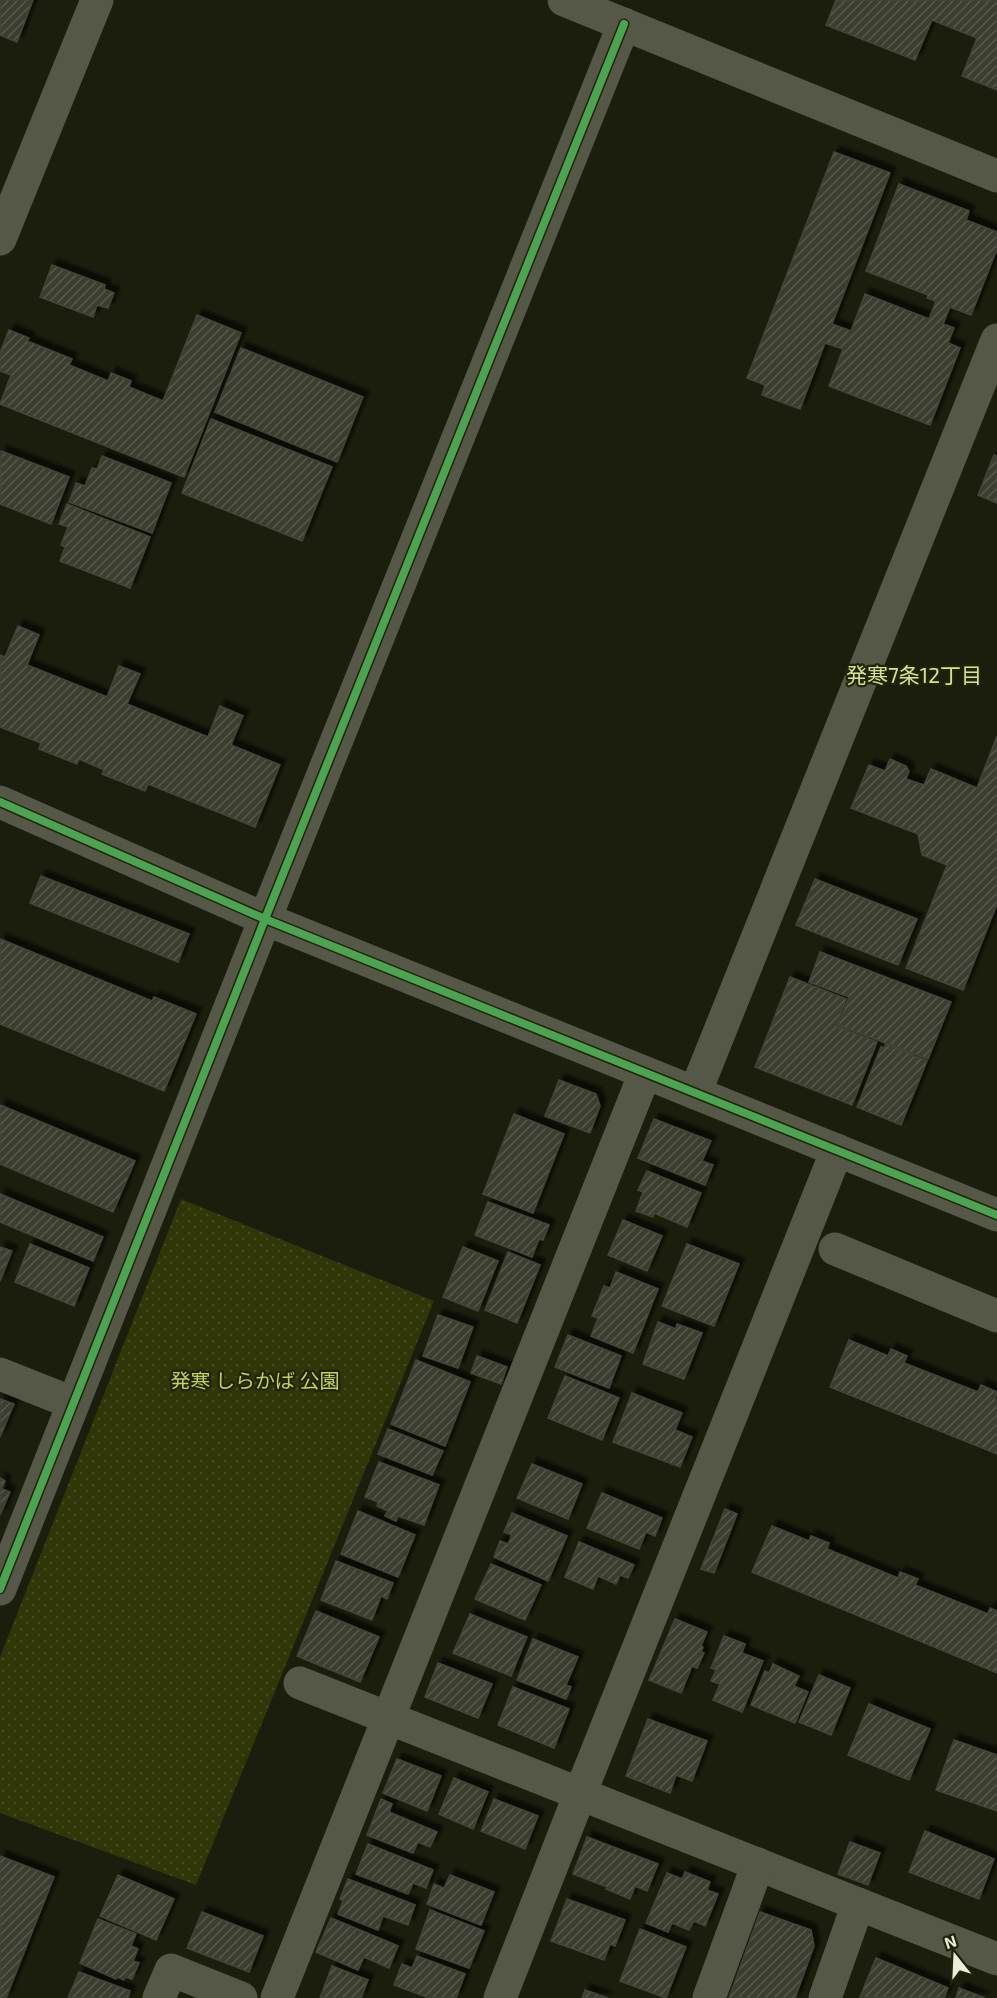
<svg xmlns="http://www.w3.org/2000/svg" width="997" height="1998" viewBox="0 0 997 1998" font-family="'Exo 2','Noto Sans JP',sans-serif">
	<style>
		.park { fill: url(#park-dots) }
		.building { fill: url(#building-hatch); stroke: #424437; stroke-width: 1.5; filter: url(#shadow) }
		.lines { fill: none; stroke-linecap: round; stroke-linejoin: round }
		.minor { stroke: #565847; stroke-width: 33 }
		.cycleway-casing { stroke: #212406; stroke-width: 11 }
		.cycleway { stroke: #4ca352; stroke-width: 8 }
		.labels { text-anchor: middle; stroke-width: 4.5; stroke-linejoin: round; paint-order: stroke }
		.park-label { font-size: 20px; fill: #c1d05e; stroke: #212406 }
		.neighbourhood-label { font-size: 21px; fill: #d6e295; stroke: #212406 }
	</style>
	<defs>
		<pattern id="park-dots" width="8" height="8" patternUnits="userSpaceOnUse" patternTransform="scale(1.5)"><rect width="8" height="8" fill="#313609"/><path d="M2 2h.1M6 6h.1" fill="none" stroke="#454a20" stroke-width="1.8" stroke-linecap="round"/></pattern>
		<pattern id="building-hatch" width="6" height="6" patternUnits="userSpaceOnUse" patternTransform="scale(1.5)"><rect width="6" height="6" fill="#3b3d2f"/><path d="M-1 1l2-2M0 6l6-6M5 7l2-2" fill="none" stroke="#58594d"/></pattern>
		<filter id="shadow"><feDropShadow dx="5.5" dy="-5.5" stdDeviation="1.5" flood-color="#0009"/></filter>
	</defs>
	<rect width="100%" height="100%" fill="#1b1d0d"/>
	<!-- park -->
	<path class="park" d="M181,1199L434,1301L196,1885L0,1813V1657Z"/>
	<!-- building -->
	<g class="building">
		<path d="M0,0H33L17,42L0,35Z"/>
		<path d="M836,0H997V90L962,76L977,38L932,20L915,60L826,25Z"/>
		<path d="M834,152L890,173L832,324L851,331L865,294L929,319L936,301L927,298L928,295L866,271L899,184L969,211L966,220L997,232V249L971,315L950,307L943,324L954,328L948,343L960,348L930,425L829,386L843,349L825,343L800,409L762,395L765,385L747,378Z"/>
		<path d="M52,265L105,285L104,289L114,293L108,308L97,305L93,317L40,297Z"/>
		<path d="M197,315L241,333L184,477L0,404L11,375L0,371V353L9,330L29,338L27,341L72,359L69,365L108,381L111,373L131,381L129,387L163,401Z"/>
		<path d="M241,348L363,397L337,462L215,412Z"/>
		<path d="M211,419L332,467L302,541L182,493Z"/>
		<path d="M1,451L69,477L51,524L0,504Z"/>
		<path d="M994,455L997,456V503L978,495Z"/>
		<path d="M102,456L171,483L152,533L69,502L76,483L85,486L92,468L97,469Z"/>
		<path d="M67,504L150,537L130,588L60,561L65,547L61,545L68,527L59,524Z"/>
		<path d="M18,626L39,635L27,665L107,697L119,666L140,674L127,704L208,737L220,706L243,716L231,745L280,765L255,827L148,784L145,791L102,774L104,770L79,759L77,764L39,749L41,743L0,727V655L5,657Z"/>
		<path d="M997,736V904L963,990L906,968L947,865L922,855L918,834L851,808L869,765L885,771L890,759L906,766L909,771L906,779L924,785L931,769L977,788Z"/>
		<path d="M41,876L189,934L178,962L30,903Z"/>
		<path d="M815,879L917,919L898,965L796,925Z"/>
		<path d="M0,939L152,1001L154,997L196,1014L164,1091L0,1024Z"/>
		<path d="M820,952L951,1002L928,1059L838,1025L849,997L809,982Z"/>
		<path d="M790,977L846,999L836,1026L877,1042L852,1105L755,1067Z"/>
		<path d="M886,1044L927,1061L901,1125L857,1107L881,1047L884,1048Z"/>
		<path d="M559,1080L596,1094L600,1106L590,1133L545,1116Z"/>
		<path d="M0,1105L135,1161L113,1212L0,1164Z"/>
		<path d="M514,1114L564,1134L533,1213L483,1194Z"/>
		<path d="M654,1119L711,1141L702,1161L713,1165L705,1185L638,1158Z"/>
		<path d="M647,1171L701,1193L687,1227L654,1213L653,1217L636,1211L643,1192L638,1190Z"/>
		<path d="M0,1194L103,1237L93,1261L0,1222Z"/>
		<path d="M488,1202L549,1225L543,1240L539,1239L532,1257L475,1235Z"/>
		<path d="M623,1220L662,1236L647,1271L608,1255Z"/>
		<path d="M30,1244L89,1268L74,1306L15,1282Z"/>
		<path d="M687,1244L739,1264L714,1326L662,1306Z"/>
		<path d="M0,1247L12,1251L0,1281Z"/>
		<path d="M463,1247L498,1261L478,1311L443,1297Z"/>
		<path d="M508,1252L540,1265L517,1323L485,1310Z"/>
		<path d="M616,1272L658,1289L633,1353L591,1336L598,1318L592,1316L604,1286L610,1288Z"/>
		<path d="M438,1315L473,1327L458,1368L423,1356Z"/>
		<path d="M658,1322L676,1329L677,1324L702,1333L684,1379L643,1364Z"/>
		<path d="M568,1335L621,1356L609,1388L555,1367Z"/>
		<path d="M849,1340L888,1356L891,1349L907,1356L904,1363L978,1392L981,1385L997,1392L995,1399L997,1400V1454L830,1387Z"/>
		<path d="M477,1356L507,1367L501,1384L471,1373Z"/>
		<path d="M416,1360L470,1382L445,1446L391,1424Z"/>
		<path d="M565,1376L619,1398L602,1440L548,1418Z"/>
		<path d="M632,1393L682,1413L675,1430L692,1437L680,1467L613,1442Z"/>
		<path d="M0,1399L14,1404L0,1437Z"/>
		<path d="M388,1429L443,1451L432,1475L378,1454Z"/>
		<path d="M379,1462L439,1485L424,1525L398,1516L396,1521L385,1516L388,1511L377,1506L378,1502L365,1497Z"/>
		<path d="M532,1464L582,1484L568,1519L517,1498Z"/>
		<path d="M0,1478L5,1481L2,1489L10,1492L0,1515Z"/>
		<path d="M602,1493L662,1518L655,1536L646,1532L639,1549L587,1528Z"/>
		<path d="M725,1509L737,1514L714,1573L701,1569Z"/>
		<path d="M358,1511L415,1535L398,1577L341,1554Z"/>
		<path d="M512,1513L567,1536L548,1581L494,1557L500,1541L508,1544L512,1535L504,1532Z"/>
		<path d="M772,1526L809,1541L811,1536L829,1543L827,1549L898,1578L900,1572L918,1579L915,1585L988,1614L990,1608L997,1611V1673L752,1572Z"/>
		<path d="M579,1542L634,1565L628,1578L620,1575L616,1584L598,1576L593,1589L565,1577Z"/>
		<path d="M336,1561L393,1583L387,1599L381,1596L372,1620L321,1600Z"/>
		<path d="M491,1564L541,1585L525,1620L475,1599Z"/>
		<path d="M316,1611L379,1637L360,1682L297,1656Z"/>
		<path d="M470,1614L527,1637L511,1676L453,1653Z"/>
		<path d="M675,1619L707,1632L701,1646L703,1647L701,1652L704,1653L697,1668L692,1666L681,1693L649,1680Z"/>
		<path d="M724,1636L745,1644L742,1653L763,1661L742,1712L713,1700L720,1684L711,1681L716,1670L711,1668Z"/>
		<path d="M533,1639L578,1657L566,1685L571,1687L566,1699L517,1680Z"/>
		<path d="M438,1663L492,1684L478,1718L425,1697Z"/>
		<path d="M773,1664L799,1676L794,1686L808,1692L795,1723L751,1705L765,1671L769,1673Z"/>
		<path d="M819,1675L850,1688L831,1735L799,1722Z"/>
		<path d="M513,1687L569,1709L554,1748L498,1725Z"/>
		<path d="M869,1704L930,1729L909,1780L848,1755Z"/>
		<path d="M648,1719L707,1741L692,1781L676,1775L670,1793L626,1776Z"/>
		<path d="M954,1740L997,1755V1811L936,1790Z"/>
		<path d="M397,1759L441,1776L427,1811L383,1793Z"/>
		<path d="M454,1778L488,1792L473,1829L439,1814Z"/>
		<path d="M381,1799L392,1804L389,1812L437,1832L430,1847L418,1842L413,1853L367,1835Z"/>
		<path d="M494,1799L538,1816L525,1849L481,1831Z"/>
		<path d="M925,1831L994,1859L979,1899L909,1872Z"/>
		<path d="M587,1837L658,1864L647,1891L635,1886L630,1899L606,1889L607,1887L573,1874Z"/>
		<path d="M850,1842L880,1853L868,1885L838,1874Z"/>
		<path d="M368,1844L433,1870L426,1888L413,1883L408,1894L356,1874Z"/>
		<path d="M0,1856L54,1877L6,1998H0Z"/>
		<path d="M685,1872L710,1882L707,1890L718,1894L705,1926L694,1921L689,1930L672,1923L668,1932L646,1923L667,1873L682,1879Z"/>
		<path d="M118,1875L174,1899L156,1940L100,1916Z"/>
		<path d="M450,1875L494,1892L481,1925L427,1904L434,1884L444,1888Z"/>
		<path d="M348,1879L415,1905L408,1925L383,1916L378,1930L338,1914L343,1901L340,1899Z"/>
		<path d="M567,1899L625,1920L615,1946L610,1944L604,1960L551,1941Z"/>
		<path d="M430,1910L484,1931L469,1968L416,1949Z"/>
		<path d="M202,1912L263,1936L249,1972L187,1948Z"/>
		<path d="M760,1912L811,1930L814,1946L795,1998H729Z"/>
		<path d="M331,1918L398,1946L389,1968L364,1957L358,1970L316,1952Z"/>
		<path d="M98,1919L136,1934L131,1946L138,1949L133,1961L139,1963L132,1979L125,1977L124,1980L117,1977L116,1979L80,1963Z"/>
		<path d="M640,1929L686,1947L666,1998L620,1981Z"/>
		<path d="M417,1956L465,1974L456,1998H429L394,1985L402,1964L412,1968Z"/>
		<path d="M876,1958L948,1988L944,1998L860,1997Z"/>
		<path d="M332,1966L368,1980L361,1998H320Z"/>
		<path d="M79,1972L130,1991L128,1998H68Z"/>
		<path d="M959,1988L985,1998H956Z"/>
		<path d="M585,1990L608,1998H582Z"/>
	</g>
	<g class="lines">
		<!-- minor -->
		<g class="minor">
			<path d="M564,0L997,176"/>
			<path d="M0,239L97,0"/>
			<path d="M0,802L265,919L997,1215"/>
			<path d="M695,1093L997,340"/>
			<path d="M835,1249L997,1316"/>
			<path d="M0,1374L73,1403"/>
			<path d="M0,1589L265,919L624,24"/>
			<path d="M300,1683L997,1959"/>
			<path d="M159,1998L171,1970L241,1998"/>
			<path d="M277,1998L645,1073"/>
			<path d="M500,1998L580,1794L837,1150"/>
			<path d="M709,1998L758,1864"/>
			<path d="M825,1998L858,1904"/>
		</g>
		<defs>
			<g id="cycleway">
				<path d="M0,802L265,919L997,1215"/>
				<path d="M0,1589L265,919L624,24"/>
			</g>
		</defs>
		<!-- cycleway casing -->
		<use href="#cycleway" class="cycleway-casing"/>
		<!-- cycleway -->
		<use href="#cycleway" class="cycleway"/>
	</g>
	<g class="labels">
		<!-- park labels -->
		<g class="park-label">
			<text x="255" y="1388">発寒 しらかば 公園</text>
		</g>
		<!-- neighbourhood labels -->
		<g class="neighbourhood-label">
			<text x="914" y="683">発寒7条12丁目</text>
		</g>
	</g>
	<!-- north arrow -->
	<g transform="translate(955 1956) rotate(342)" stroke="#212406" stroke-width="4.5" paint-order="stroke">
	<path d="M0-4.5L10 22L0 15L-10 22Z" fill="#ebeedc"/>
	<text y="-9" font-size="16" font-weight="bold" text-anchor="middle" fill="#ebeedc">N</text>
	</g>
</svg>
